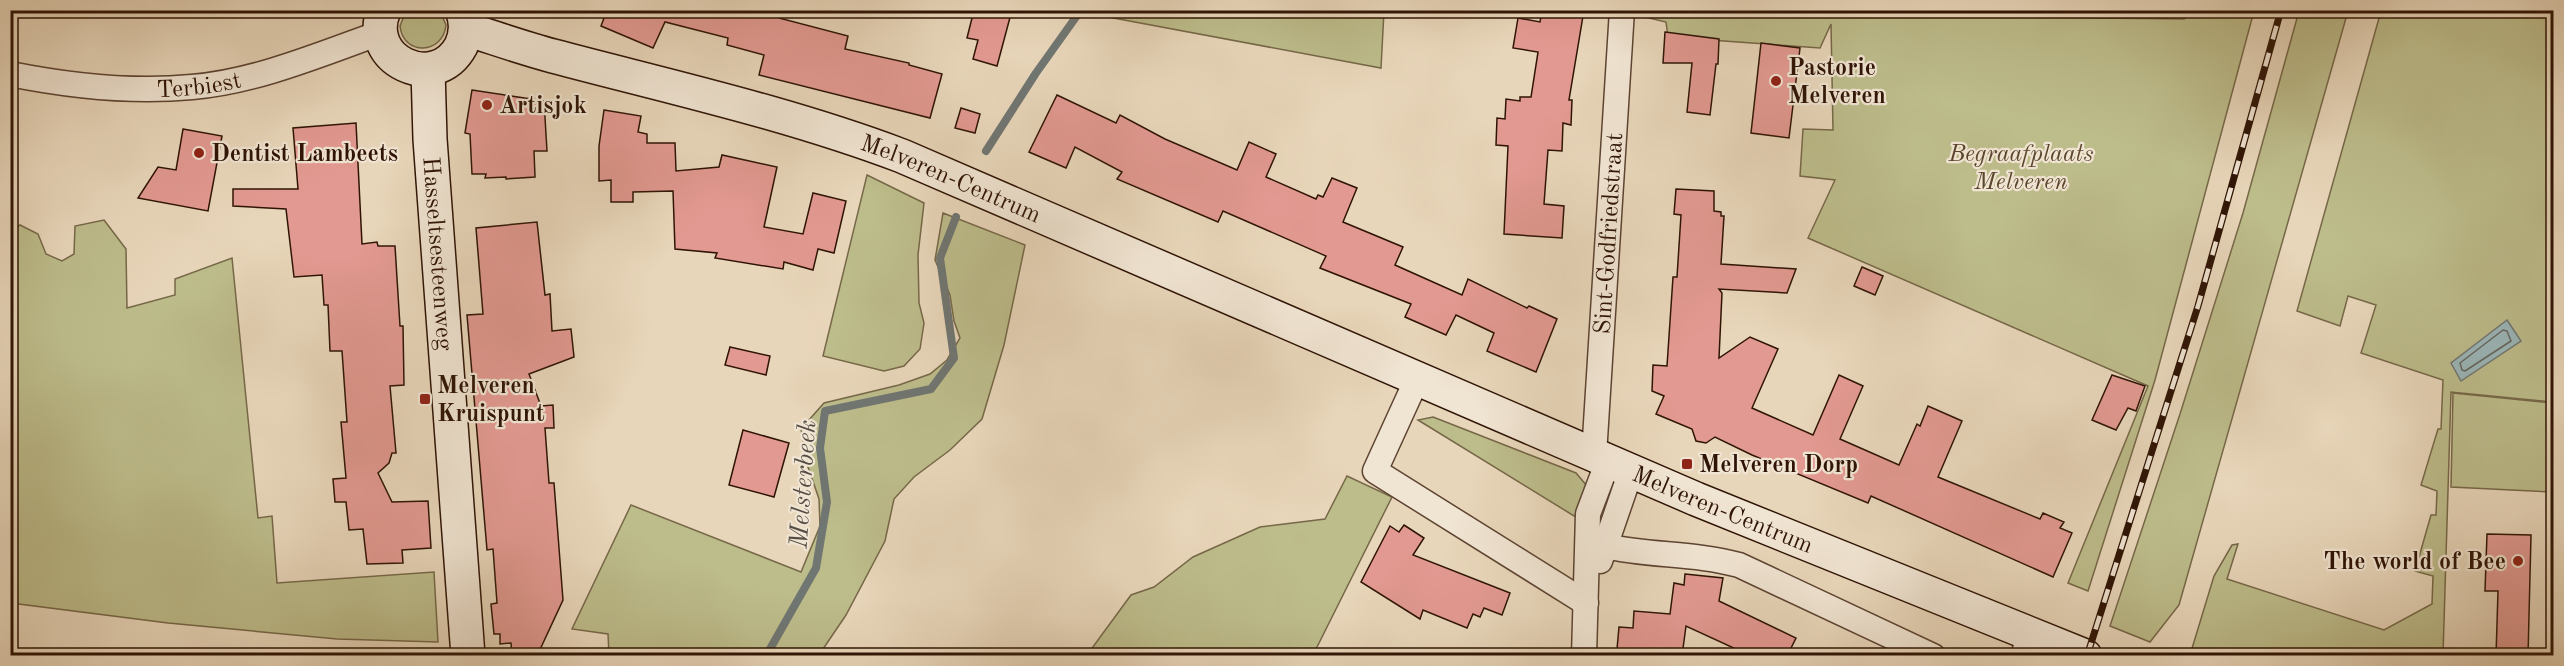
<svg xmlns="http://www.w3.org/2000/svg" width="2564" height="666" viewBox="0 0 2564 666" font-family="'Old Standard TT',serif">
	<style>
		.green { fill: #bdbc8b; stroke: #766848; stroke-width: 1.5 }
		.water { fill: #9bb7ba; stroke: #707672; stroke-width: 1.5 }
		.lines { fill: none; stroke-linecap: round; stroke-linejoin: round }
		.shore { stroke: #656660; stroke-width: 1.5 }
		.stream { stroke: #707672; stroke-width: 8 }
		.building { fill: #e29991; stroke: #2f1405; stroke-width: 1.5 }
		.street-casing { stroke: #5d4432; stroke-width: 27 }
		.secondary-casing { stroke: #2f1405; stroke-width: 36 }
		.street { stroke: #f0e4d2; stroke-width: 24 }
		.secondary { stroke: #f0e4d2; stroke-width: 33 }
		.rail-casing { stroke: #2f1405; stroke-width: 7 }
		.rail { stroke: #f0e4d2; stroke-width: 4.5; stroke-dasharray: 14; stroke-linecap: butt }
		.poi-dot { fill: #8f2418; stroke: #f0e4d2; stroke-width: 2 }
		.labels { text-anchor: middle; stroke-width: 4.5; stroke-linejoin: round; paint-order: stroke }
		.poi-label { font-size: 24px; font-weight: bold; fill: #2f1405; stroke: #f0e4d2; text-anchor: start }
		.street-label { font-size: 24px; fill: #2f1405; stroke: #f0e4d2 }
		.park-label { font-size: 24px; font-style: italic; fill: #5a462d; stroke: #f0e4d2 }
		.water-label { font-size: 26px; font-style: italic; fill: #554d44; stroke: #f0e4d2 }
	</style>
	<rect width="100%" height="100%" fill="#e8d6ba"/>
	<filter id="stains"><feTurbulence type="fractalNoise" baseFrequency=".00333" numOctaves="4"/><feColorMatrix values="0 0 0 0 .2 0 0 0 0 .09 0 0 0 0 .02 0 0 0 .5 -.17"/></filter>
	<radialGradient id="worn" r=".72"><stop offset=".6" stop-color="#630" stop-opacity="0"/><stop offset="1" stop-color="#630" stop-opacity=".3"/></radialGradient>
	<!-- green -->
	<g class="green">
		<path d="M2020,10L2021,17L2184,19L2194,11H2254L2155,380L2088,591L2068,583L2148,386L1808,238L1835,180L1800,176L1803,129L1833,130L1831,24L1820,48L1668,37L1666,22L1640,16L1639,11Z"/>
		<path d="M406,11H440L446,25C443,55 403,56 400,26Z"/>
		<path d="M1082,11H1384L1381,68L1092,14Z"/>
		<path d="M2299,11H2348L2179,605L2150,642L2110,626L2180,414L2243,213Z"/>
		<path d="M2381,11H2553V402L2451,392L2443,655H2190L2214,576L2232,545L2238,544L2227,579L2384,630L2432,604L2433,576L2415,571L2431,515H2436L2437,491L2421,485L2438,429H2441L2443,380L2361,353L2376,305L2348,296L2340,326L2297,311Z"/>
		<path d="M867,175L924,203L918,255L919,303L924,323L920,349L904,366L884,371L823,356Z"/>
		<path d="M943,213L1025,245L1004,345L982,419L950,450L914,477L894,499L885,541L846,615L819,655H609L608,634L572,629L631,505L801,572L820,526L819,499L807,464L801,429L824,403L899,385L930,374L947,360L960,338L954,321L950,295L935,260Z"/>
		<path d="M104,220L126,249L127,308L175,295V279L232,258L258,518L272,516L277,583L434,572L438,642L337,639L168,623L11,603V232L20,225L38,234L46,254L62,261L74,254L75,226Z"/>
		<path d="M2453,393L2553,403L2552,492L2451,487Z"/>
		<path d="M1433,417L1576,473L1587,486L1579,519L1418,420Z"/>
		<path d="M1347,476L1392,497L1313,655H1087L1131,595L1154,587L1193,557L1260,527L1325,519Z"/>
	</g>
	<!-- water -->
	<path class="water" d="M2507,320L2521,341L2461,381L2451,363Z"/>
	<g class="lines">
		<!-- shore -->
		<path class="shore" d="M2503,330L2507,331L2511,341L2465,371L2462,370L2460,363Z"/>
		<!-- stream -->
		<g class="stream">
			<path d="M986,151L1036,73L1081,10"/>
			<path d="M766,656L816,568L827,502L820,448L825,411L931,389L954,358L940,258L956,217"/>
		</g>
	</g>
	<!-- building -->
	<g class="building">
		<path d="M607,10H781L779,18L848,36L845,49L909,63V65L942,74L930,118L759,75L764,55L727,45L728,38L665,22L653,48L601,26Z"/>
		<path d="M974,10H1012L997,66L973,59L978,40L967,38Z"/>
		<path d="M1542,10H1584L1569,100H1572L1571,125L1563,123L1562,151L1548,150L1544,204L1564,206L1562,238L1504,234L1508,146L1496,145L1497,118L1505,119L1506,99L1520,101V97H1531L1538,52L1513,48L1518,18L1540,22Z"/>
		<path d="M1665,32L1719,39L1718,64H1716L1710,115L1687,112L1692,63H1663Z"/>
		<path d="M1761,43L1800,48L1789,138L1751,133Z"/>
		<path d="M472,90L544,101L547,151H534L535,177L506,179V177L485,178L486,174H472L470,134L465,133Z"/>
		<path d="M1057,95L1116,123L1120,115L1165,139L1237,170L1249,142L1276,154L1266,177L1316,199L1318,195L1323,197L1332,178L1357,188L1343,222L1403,247L1395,265L1462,295L1468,279L1527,308L1529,306L1557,319L1536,372L1487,351L1494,333L1456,315L1446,335L1405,317L1411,304L1320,268L1326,256L1223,211L1218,222L1117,179L1122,172L1075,147L1066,168L1029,152Z"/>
		<path d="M961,108L980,114L975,133L955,128Z"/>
		<path d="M604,110L641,116L638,132L647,134V143H675L676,171L719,167L722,155L777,167L764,227L803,234L813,193L846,201L834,253L818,249L813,270L784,262L783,269L715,258L717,253L675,249L673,191L633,192V202H611V180L599,181V146Z"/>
		<path d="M356,123L362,244L377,242L378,246H395L400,326H403L404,385L390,386L396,453H392L389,463L378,473L392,502L428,501L431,548L402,550L403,563L367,564L363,529L349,530L346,502H335L333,479L346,478L341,422H347L342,351H330L328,305H324L322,275L294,277L286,209L233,206V189H298L293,128Z"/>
		<path d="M183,129L222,136L208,211L138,198L158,167L176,170Z"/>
		<path d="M1676,189L1714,191V211L1721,212V216H1724L1721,264L1796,269L1787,293L1719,289L1722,293L1719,358L1750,337L1778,349L1752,408L1813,435L1839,375L1863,386L1840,439L1899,465L1917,424L1920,426L1928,406L1962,421L1938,477L2040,519L2043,513L2064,522L2060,528L2072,533L2053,577L1871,496L1868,503L1752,455L1715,437L1706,443L1696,441L1692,429L1656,414L1664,396L1652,391L1653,365L1667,366L1673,277H1677L1681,215L1674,214Z"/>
		<path d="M537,222L545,295L550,294L552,331L571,329L574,357L529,374L541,406L553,405L554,428H545L549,483H554L563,600L537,656H512L511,643L500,644V634H494L491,604L497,603L493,549L487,550L467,315L483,314L476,228Z"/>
		<path d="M1862,267L1883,276L1875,295L1854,286Z"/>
		<path d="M730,347L770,356L766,375L725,365Z"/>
		<path d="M2112,375L2145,386L2136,411L2128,408L2116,430L2092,420Z"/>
		<path d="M743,430L789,443L774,497L729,485Z"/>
		<path d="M1404,525L1424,538L1413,555L1510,593L1502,615L1484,608L1480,617L1473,614L1467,628L1423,610L1420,619L1361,582L1390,526L1399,532Z"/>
		<path d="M2487,534L2531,535L2528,656H2496L2498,591H2485Z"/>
		<path d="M1685,574L1723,578L1719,601L1796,638L1787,656H1751L1686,626L1682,656H1626L1627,649H1617L1619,627L1633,628L1634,611L1670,614L1674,583L1684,585Z"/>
	</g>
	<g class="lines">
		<defs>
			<g id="street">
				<path id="s1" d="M10,74C70,86 131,93 192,87C255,82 321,54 380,33"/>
				<path d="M1417,379L1375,471L1586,603"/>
				<path id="s2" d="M1594,455L1622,10"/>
				<path d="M1605,546C1649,556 1696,553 1739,565L1933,656"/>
				<path d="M1600,561L1631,471"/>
				<path d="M1584,656L1588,514L1608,461"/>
				<path d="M2023,656L2030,634"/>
			</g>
			<g id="secondary">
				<path d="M384,10C363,60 435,94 461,46C466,35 467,22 462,10"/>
				<path id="s3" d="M466,29C495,38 523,48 553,56C670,87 788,113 902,156L1696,499L2085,656"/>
				<path id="s4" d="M428,70L430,139L468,656"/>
			</g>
		</defs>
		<!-- street casing -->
		<use href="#street" class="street-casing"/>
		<!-- secondary casing -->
		<use href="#secondary" class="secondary-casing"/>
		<!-- street -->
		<use href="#street" class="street"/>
		<!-- secondary -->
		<use href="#secondary" class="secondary"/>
		<defs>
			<path id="rail" d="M2087,656L2198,306L2281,10"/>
		</defs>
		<!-- rail casing -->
		<use href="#rail" class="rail-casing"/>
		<!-- rail -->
		<use href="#rail" class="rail"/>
	</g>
	<!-- markers -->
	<g class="poi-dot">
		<circle cx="1776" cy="81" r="6"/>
		<circle cx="487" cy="105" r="6"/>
		<circle cx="199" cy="153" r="6"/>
		<rect x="419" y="393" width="12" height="12" rx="3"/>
		<rect x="1681" y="458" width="12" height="12" rx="3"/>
		<circle cx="2518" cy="561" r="6"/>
	</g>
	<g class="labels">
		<!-- poi labels -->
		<g class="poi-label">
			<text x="1788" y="75">Pastorie<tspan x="1788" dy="28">Melveren</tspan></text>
			<text x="499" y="113">Artisjok</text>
			<text x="211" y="161">Dentist Lambeets</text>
			<text x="437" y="393">Melveren<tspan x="437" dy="28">Kruispunt</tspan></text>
			<text x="1699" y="472">Melveren Dorp</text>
			<text x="2506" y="569" text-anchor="end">The world of Bee</text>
		</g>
		<!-- street labels -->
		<g class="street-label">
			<text dy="8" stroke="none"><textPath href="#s1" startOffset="190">Terbiest</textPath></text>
			<text dy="8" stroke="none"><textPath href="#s3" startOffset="508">Melveren-Centrum</textPath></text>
			<text dy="8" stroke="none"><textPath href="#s2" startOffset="222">Sint-Godfriedstraat</textPath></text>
			<text dy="8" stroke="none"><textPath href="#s4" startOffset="184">Hasseltsesteenweg</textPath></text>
			<text dy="8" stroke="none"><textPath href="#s3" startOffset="1348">Melveren-Centrum</textPath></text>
		</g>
		<!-- park labels -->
		<g class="park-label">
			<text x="2021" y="161">Begraafplaats<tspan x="2021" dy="28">Melveren</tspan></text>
		</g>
		<!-- water labels -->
		<g class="water-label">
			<text transform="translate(802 484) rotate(-86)" y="9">Melsterbeek</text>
		</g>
	</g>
	<!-- margin -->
	<rect width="2564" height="666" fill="none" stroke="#e8d6ba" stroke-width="36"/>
	<rect x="12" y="12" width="2540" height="642" fill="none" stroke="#2f1405" stroke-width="3"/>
	<rect x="18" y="18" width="2528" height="630" fill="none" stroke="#2f1405" stroke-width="1.5"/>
	<rect width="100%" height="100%" filter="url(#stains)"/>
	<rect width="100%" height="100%" fill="url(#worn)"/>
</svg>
